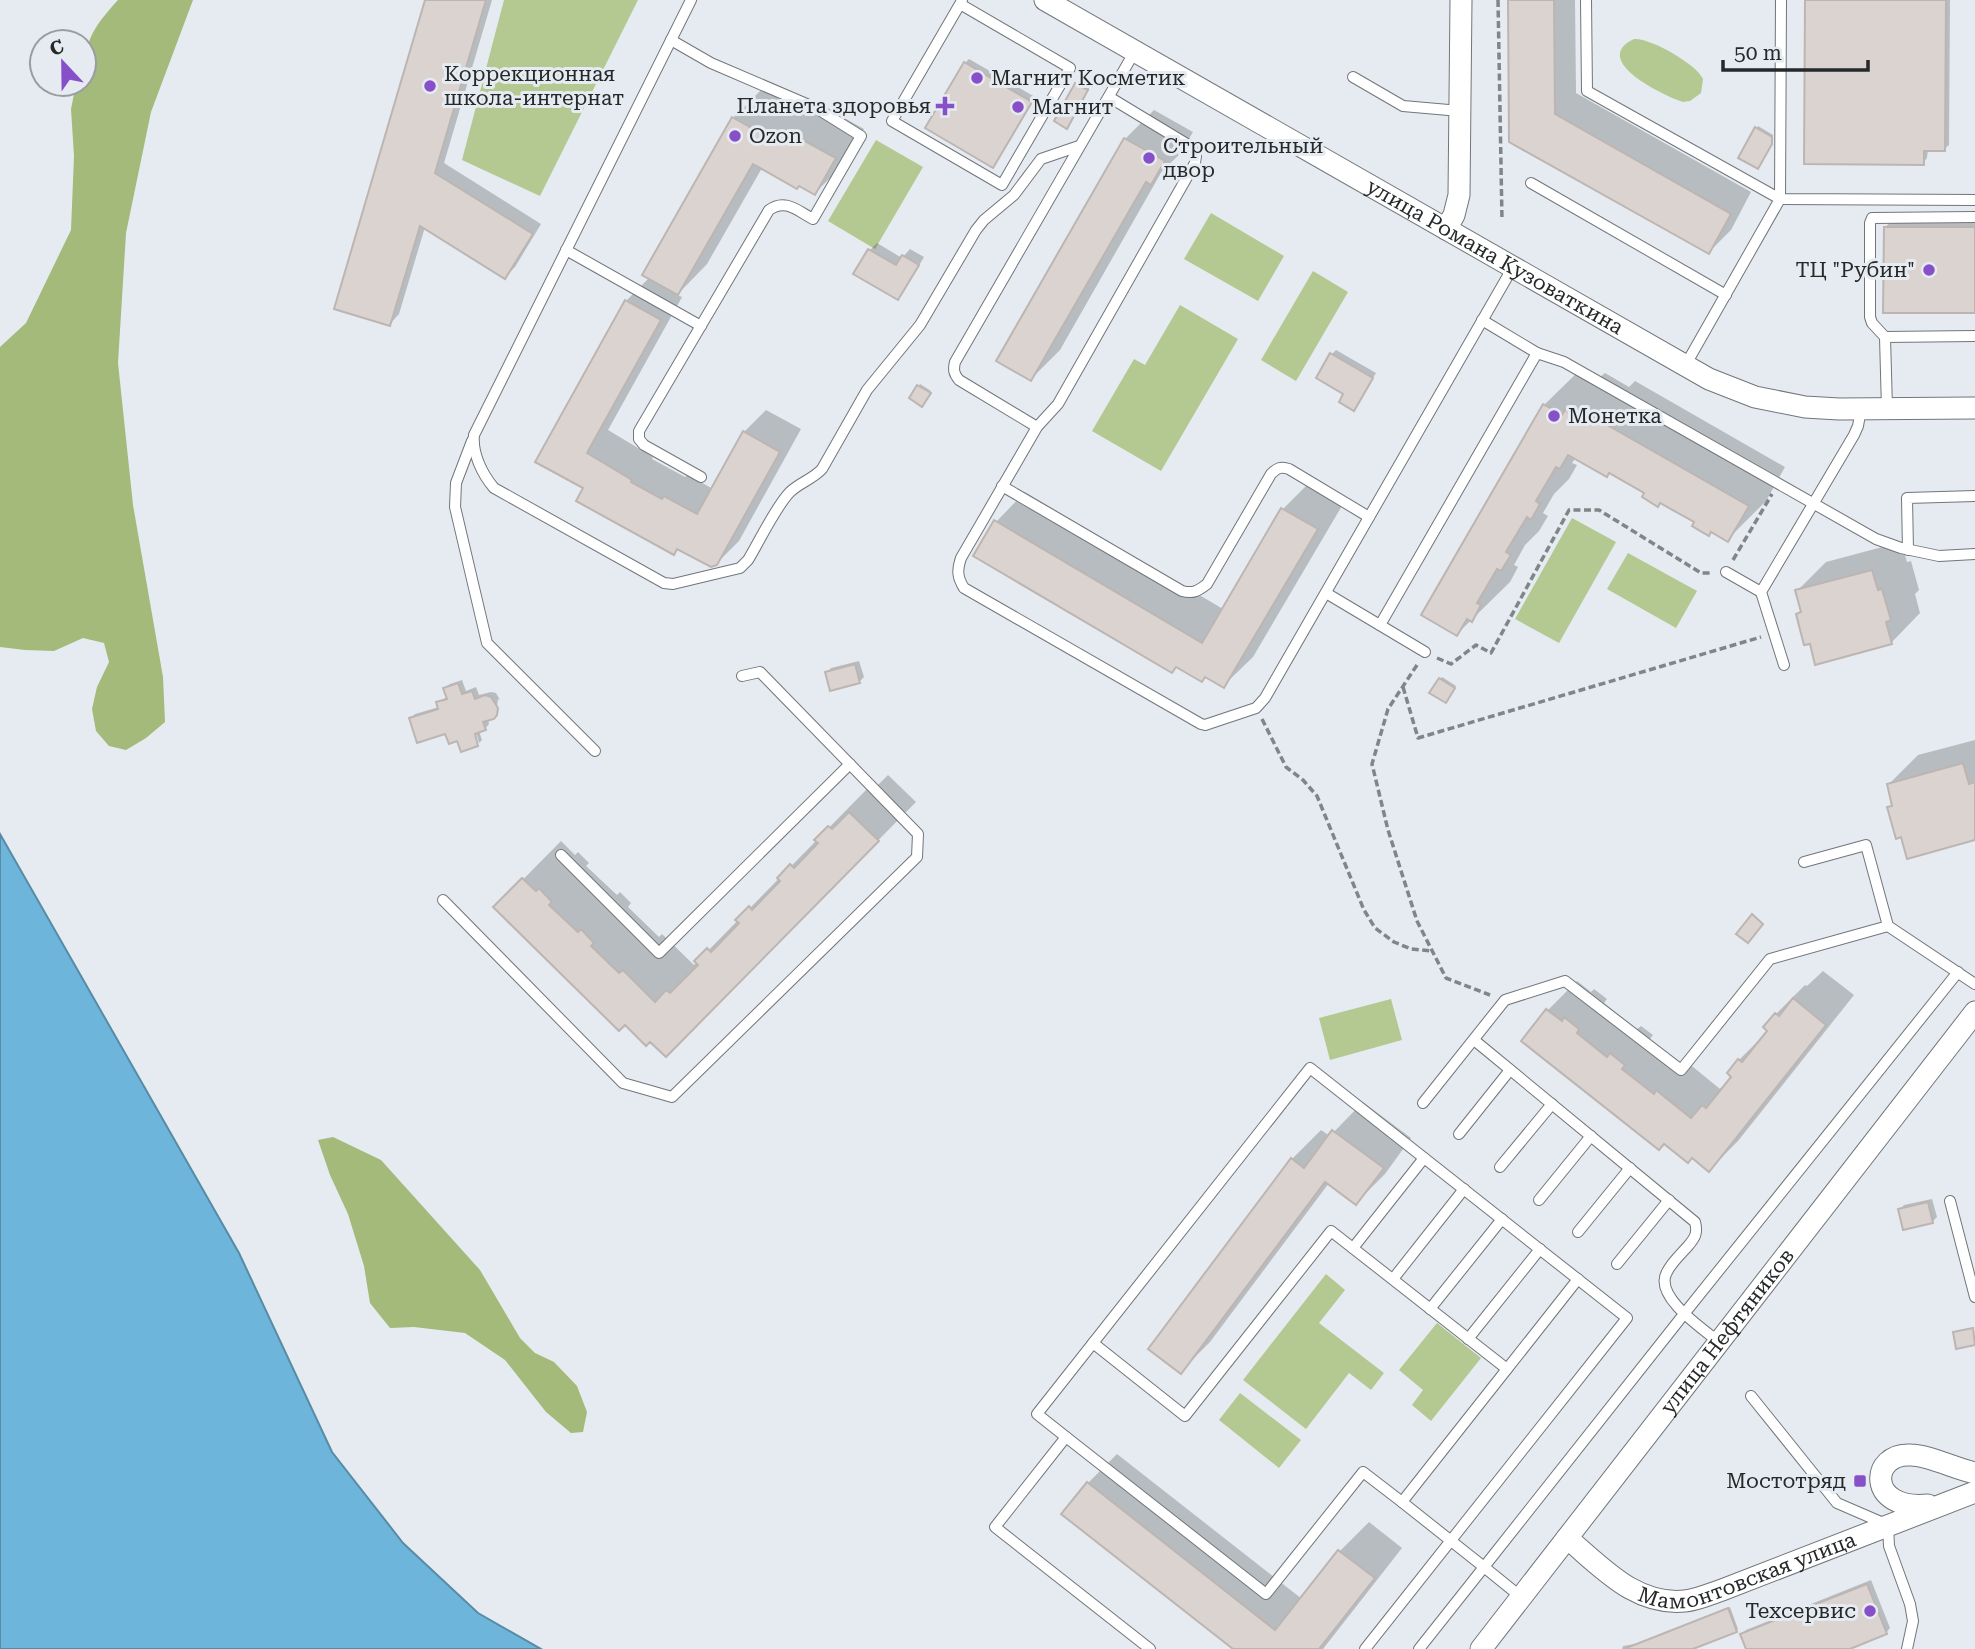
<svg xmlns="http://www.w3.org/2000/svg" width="1975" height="1649" viewBox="0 0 1975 1649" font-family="'Roboto Serif',serif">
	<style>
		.green { fill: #b4c891 }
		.forest { fill: #a3ba7a }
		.water { fill: #6db5da; stroke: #588ba5; stroke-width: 2 }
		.shadow { fill: #0003 }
		.building { fill: #dbd3d0; stroke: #bcb5b2; stroke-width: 2 }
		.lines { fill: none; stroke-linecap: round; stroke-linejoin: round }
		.lane-casing { stroke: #70767a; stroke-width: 12 }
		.street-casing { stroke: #70767a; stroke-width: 23 }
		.path { stroke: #808587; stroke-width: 3.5; stroke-dasharray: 7 3.5; stroke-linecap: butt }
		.lane { stroke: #fff; stroke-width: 10 }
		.street { stroke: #fff; stroke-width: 21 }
		.poi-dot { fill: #8750c8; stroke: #e5ebf0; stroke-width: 2.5 }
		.labels { text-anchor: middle; stroke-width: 6; stroke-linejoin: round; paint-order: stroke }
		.poi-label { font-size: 21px; fill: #26292a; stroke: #e5ebf0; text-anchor: start }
		.street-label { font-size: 21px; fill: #26292a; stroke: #e5ebf0 }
	</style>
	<rect width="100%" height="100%" fill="#e5ebf0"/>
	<!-- green -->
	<g class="green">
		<path d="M504,0H638L540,196L462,160Z"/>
		<path d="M1634,39C1651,38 1696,64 1703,79L1701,93L1690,101L1683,102C1664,96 1589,60 1634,39Z"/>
		<path d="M876,140L923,167L875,249L828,221Z"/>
		<path d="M1211,213L1284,256L1258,301L1184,259Z"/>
		<path d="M1313,271L1348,292L1296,381L1261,360Z"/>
		<path d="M1180,305L1238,339L1161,471L1092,431L1134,359L1145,365Z"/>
		<path d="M1572,518L1616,542L1559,643L1515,619Z"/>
		<path d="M1628,553L1697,591L1676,628L1607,589Z"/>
		<path d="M1391,999L1402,1040L1330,1060L1319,1018Z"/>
		<path d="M1326,1274L1345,1290L1319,1323L1384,1373L1371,1390L1349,1373L1306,1429L1243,1380Z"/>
		<path d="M1437,1323L1481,1358L1431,1421L1412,1405L1423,1390L1399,1370Z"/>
		<path d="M1240,1393L1301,1440L1279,1468L1219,1420Z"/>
	</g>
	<!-- forest -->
	<g class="forest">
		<path d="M118,0H193L151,112L126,233L118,363L133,505L163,677L165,722L146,738L126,750L109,746L96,731L92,709L97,687L109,662L104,643L83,638L54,651L25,650L0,647V347L26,323L71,230L74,156L71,109L76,84H84C84,42 90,31 118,0Z"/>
		<path d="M333,1137L381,1160L480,1270L520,1338L535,1353L554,1362L577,1386L587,1412L583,1432L571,1433L546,1412L505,1360L465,1333L414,1327L390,1328L370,1303L364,1266L348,1214L330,1175L318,1140Z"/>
	</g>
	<!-- water -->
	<path class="water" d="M0,834L239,1253L332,1452L403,1543L478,1613L541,1649H0Z"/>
	<!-- shadow -->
	<g class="shadow">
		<path d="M427,0H492L444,163L541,224L515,267L505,277L425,227L399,314L390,324Z"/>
		<path d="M1509,0H1575L1576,93L1751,192L1731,230L1709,252L1511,141Z"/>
		<path d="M1807,0H1950L1949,145L1944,149H1928L1927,158L1923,163Z"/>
		<path d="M969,59L1035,97L997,162L992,166L965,63Z"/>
		<path d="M1081,79L1091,85L1071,122L1067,126L1056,120L1077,84Z"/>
		<path d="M762,89L802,112L814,101L864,129L844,164L815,193L762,168L707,264L677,295L682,297L608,430L653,457L652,459L685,477L688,475L713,489L744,432L766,410L801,429L739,541L716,564L679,547L674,553L585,487L538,461L626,301L650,277L733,118Z"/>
		<path d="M1154,110L1193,132L1180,154L1162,171L1060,350L1031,379L1125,139Z"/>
		<path d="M1758,126L1773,135V141L1759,166L1740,157Z"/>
		<path d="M1890,223H1975V311L1885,227Z"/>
		<path d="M877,243L902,258L910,249L924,257L904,291L897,298L856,274L870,250Z"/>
		<path d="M1336,350L1376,373L1354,408L1346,393L1332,354Z"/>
		<path d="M1583,367L1600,377L1605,373L1629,387L1635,381L1785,467L1766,501L1728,539L1610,472L1576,457L1572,463L1577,465L1569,479L1554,494L1543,513L1548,516L1539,531L1525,545L1514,565L1518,567L1510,582L1457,634L1544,405Z"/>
		<path d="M920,384L931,391L923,403L911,398Z"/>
		<path d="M1312,480L1346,499L1253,657L1223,686L1206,676L996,522L1025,492L1223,609L1283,509Z"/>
		<path d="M1901,542L1907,562L1911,561L1919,590L1915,594L1920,613L1891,643L1811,642L1798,614L1802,609L1797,591L1826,562Z"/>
		<path d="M859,661L864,677L860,681L827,673L831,668Z"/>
		<path d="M1442,677L1456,686L1447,699L1440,679Z"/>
		<path d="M462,680L466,691L476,687L479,695L491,692L496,693L500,700L498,699L496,715L488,719L489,724L485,729L479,731L482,740L479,743L474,725L446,731L411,719L415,714L439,707L438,703L448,696L445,688L450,684Z"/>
		<path d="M1975,740V838L1902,835L1889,808L1894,803L1889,784L1918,755Z"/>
		<path d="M888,775L916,802L666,1055L496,907L561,841L575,855L578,852L589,863L586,866L617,895L620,892L631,903L628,907L659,937L662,934L694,965L867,789L871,792Z"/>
		<path d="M1823,971L1854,995L1738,1141L1709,1170L1523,1041L1548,1010L1577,981L1591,992L1594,989L1607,999L1604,1003L1637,1029L1641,1026L1653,1035L1650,1039L1684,1065L1687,1062L1720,1089L1733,1076L1739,1060L1769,1030L1765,1027L1776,1014L1805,985L1807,986Z"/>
		<path d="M1363,1102L1411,1138L1385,1174L1356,1203L1329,1183L1210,1342L1181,1371L1292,1159L1321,1130L1330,1136Z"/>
		<path d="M1932,1199L1937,1217L1932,1222L1900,1209L1904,1205Z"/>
		<path d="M1117,1454L1302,1599L1340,1551L1369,1522L1402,1548L1323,1649H1236L1064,1514L1088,1483Z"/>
		<path d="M1871,1580L1890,1628L1886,1633L1845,1649H1748L1742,1634L1746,1630Z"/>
		<path d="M1730,1607L1738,1629L1736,1631L1688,1649H1622L1623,1646L1652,1641L1653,1637Z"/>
	</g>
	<!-- building -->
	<g class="building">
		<path d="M425,0H486L435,173L533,234L505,279L420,226L390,326L334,309Z"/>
		<path d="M1508,0H1554L1555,114L1731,214L1709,254L1509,142Z"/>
		<path d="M1805,0H1946L1945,151H1924V165L1804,164Z"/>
		<path d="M964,62L1032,102L993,168L925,128Z"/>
		<path d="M1075,83L1088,90L1067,129L1054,121Z"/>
		<path d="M732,117L776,142L783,129L836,158L815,195L799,186L797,189L753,164L678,295L642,275Z"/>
		<path d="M1755,127L1772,137V144L1758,169L1738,158Z"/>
		<path d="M1124,138L1165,161L1151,185L1146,182L1031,381L996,361Z"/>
		<path d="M1884,227H1975V313H1883Z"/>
		<path d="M868,249L896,265L902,255L919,265L898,300L853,274Z"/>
		<path d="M625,300L661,320L587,453L632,480L631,482L662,499L664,496L697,514L743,431L780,452L717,565L711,567L677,549L674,555L576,501L583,488L535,462Z"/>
		<path d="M1330,353L1373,378L1354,411L1339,402L1343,394L1316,378Z"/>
		<path d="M917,385L931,393L922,407L909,398Z"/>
		<path d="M1543,404L1562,415L1565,410L1591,425L1595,418L1749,506L1728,542L1711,532L1709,536L1692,526L1694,522L1660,503L1658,507L1642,497L1644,493L1609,473L1607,477L1568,455L1560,469L1556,467L1536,501L1540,504L1531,520L1527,517L1506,552L1511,555L1501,571L1497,569L1477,603L1481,605L1472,622L1467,619L1457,636L1421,615Z"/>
		<path d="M1281,508L1318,529L1224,688L1205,677L1202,682L1176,667L1172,673L973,556L994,520L1202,643Z"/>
		<path d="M1872,570L1878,590L1882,589L1891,620L1886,622L1892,644L1815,665L1810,644L1804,645L1796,614L1801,612L1795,590Z"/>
		<path d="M855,664L860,683L830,691L825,672Z"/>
		<path d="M1439,678L1455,688L1446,703L1429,693Z"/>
		<path d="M458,683L462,694L472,691L475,699L485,695L491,697L498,708L497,715L494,719L483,722L486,730L475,734L478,746L461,752L457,741L449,744L445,734L417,743L409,718L438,709L436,702L447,699L443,688Z"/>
		<path d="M1963,763L1969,784L1975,782V840L1907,859L1901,837L1896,839L1887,807L1892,806L1887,784Z"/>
		<path d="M849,812L879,841L666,1057L650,1042L646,1046L625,1025L619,1031L493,907L522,878L536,891L539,888L552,902L549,905L578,932L581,929L594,943L591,946L619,973L623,970L655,1002L666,990L670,993L698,965L694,961L707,948L711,952L739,923L735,920L749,906L752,910L780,881L777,878L790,864L794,868L818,843L814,840L828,826L832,829Z"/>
		<path d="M1752,914L1763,924L1748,943L1736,934Z"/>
		<path d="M1793,998L1826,1025L1709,1172L1692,1158L1688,1163L1664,1144L1659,1150L1521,1041L1546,1009L1562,1021L1564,1017L1579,1029L1577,1033L1607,1057L1610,1053L1625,1065L1622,1069L1654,1094L1656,1090L1691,1118L1702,1105L1706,1108L1731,1077L1727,1073L1738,1059L1742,1062L1767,1031L1763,1027L1775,1013L1779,1016Z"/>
		<path d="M1332,1130L1384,1168L1356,1205L1325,1182L1181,1374L1148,1349L1291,1158L1304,1168Z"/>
		<path d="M1928,1202L1933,1223L1903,1230L1898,1209Z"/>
		<path d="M1973,1328L1975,1345L1956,1349L1953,1332Z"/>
		<path d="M1087,1482L1275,1630L1338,1550L1375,1578L1319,1649H1233L1061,1514Z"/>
		<path d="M1867,1584L1887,1634L1850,1649H1746L1740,1634Z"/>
		<path d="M1728,1608L1737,1632L1693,1649H1624Z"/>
	</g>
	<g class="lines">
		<defs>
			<g id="lane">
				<path d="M691,0L474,435C472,453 482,474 494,488L664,583L673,584L740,568L748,560C759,542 776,506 790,492C799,483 813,479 822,469L867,390L920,325L976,230L984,220L1014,195L1041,159L1079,146"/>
				<path d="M1586,0L1587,91L1780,199L1685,366"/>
				<path d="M1781,0L1780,199L1975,200"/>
				<path d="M960,4L1070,68L1002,185L892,121L960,4L962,0"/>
				<path d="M671,40L711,63L816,108L861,136L813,219C798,211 785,198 769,210L639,431V439L644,445L701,477"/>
				<path d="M1353,77L1403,106L1460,111"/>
				<path d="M1109,97L1190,146L1196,156L1195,163L1058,404L1037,427L961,558C957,570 957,577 964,588L1201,724L1205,725L1256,708L1265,698L1513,267"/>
				<path d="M1531,183L1726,295"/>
				<path d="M566,250L701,326"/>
				<path d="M1482,320L1537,353"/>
				<path d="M1885,337L1872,323L1870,317V223L1872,218L1975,217"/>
				<path d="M1887,409L1885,337L1975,336"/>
				<path d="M1037,427L959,380C954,374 953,370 955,362L1135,51"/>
				<path d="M472,441L456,483L455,507L487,643L595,751"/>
				<path d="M1002,486L1182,591C1193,594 1198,591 1207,584L1271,474C1277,468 1281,466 1289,469L1369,517"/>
				<path d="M1908,550L1907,498L1975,496"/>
				<path d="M1726,572L1761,592"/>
				<path d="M1326,593L1425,652"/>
				<path d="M1380,625L1537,353L1564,362L1876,539L1901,548L1939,556L1975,554"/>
				<path d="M1784,665L1761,592L1854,435L1858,426L1861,409"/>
				<path d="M561,855L659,953L850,764"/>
				<path d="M443,900L623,1083L672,1097L917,857L918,834L760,672L742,676"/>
				<path d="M1888,926L1975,984"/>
				<path d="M1474,1040L1695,1222C1698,1233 1695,1238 1688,1246C1681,1254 1671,1263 1667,1272C1653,1296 1703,1329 1719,1342"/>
				<path d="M1423,1103L1505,1000L1565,981L1681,1070L1770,959L1888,926L1866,845L1804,862"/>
				<path d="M1459,1134L1510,1070"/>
				<path d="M1500,1167L1552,1104"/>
				<path d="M1539,1200L1591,1136"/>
				<path d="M1950,1201L1975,1297"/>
				<path d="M1578,1232L1630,1168"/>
				<path d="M1353,1248L1424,1158"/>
				<path d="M1617,1264L1669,1200"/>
				<path d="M1393,1279L1464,1189"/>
				<path d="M1430,1309L1502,1219"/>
				<path d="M1468,1339L1540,1249"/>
				<path d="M1093,1343L1185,1416L1331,1231L1507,1369L1402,1502L1484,1567L1419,1649"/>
				<path d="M1507,1369L1578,1279"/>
				<path d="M1751,1396L1837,1503L1888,1525L1889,1546L1910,1604L1913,1621L1907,1649"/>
				<path d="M1066,1437L1266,1594L1363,1472L1402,1502"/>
				<path d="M1521,1597L1484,1567L1684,1314L1958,972"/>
				<path d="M1150,1649L995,1527L1066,1437L1037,1414L1310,1068L1627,1318L1365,1649"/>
			</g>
			<g id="street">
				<path id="s1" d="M1045,0L1709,379L1755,397L1805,407L1839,409L1975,408"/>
				<path d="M1446,229L1454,215L1459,195L1461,0"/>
				<path d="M1928,1505C1866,1511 1870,1452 1911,1455C1928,1455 1956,1469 1975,1473"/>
				<path id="s2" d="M1567,1538C1602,1567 1635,1606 1685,1601C1697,1600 1710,1594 1722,1590L1975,1492"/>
				<path id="s3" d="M1481,1649L1975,1012"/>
			</g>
		</defs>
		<!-- lane casing -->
		<use href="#lane" class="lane-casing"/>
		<!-- street casing -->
		<use href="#street" class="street-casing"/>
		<!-- path -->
		<g class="path">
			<path d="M1498,0L1502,220"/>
			<path d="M1733,560L1772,494"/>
			<path d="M1437,658L1451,664L1476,645L1491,653L1569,510H1599L1701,573H1712"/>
			<path d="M1417,665L1388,709L1372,764L1388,830L1417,921L1446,978L1490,995"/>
			<path d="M1403,687L1418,738L1761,637"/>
			<path d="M1262,719L1286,767L1303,780L1317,796L1364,910L1375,928L1394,942L1411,949L1432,951"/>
		</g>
		<!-- lane -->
		<use href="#lane" class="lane"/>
		<!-- street -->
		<use href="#street" class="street"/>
	</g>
	<!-- markers -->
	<g class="poi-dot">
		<circle cx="977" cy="78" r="7"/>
		<circle cx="430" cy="86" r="7"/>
		<path d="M941.5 95.5h7v7h7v7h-7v7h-7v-7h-7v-7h7z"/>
		<circle cx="1018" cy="107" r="7"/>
		<circle cx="735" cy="136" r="7"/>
		<circle cx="1149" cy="158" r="7"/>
		<circle cx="1929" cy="270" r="7"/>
		<circle cx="1554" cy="416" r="7"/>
		<rect x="1853" y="1474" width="14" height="14" rx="3.5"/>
		<circle cx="1870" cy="1611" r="7"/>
	</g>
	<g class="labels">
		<!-- poi labels -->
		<g class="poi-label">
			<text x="444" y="81">Коррекционная<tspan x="444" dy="24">школа-интернат</tspan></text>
			<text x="991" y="85">Магнит Косметик</text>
			<text x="931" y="113" text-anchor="end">Планета здоровья</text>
			<text x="1032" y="114">Магнит</text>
			<text x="749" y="143">Ozon</text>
			<text x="1163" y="153">Строительный<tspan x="1163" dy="24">двор</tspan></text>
			<text x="1915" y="277" text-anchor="end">ТЦ "Рубин"</text>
			<text x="1568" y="423">Монетка</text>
			<text x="1846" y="1488" text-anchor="end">Мостотряд</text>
			<text x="1856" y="1618" text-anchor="end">Техсервис</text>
		</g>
		<!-- street labels -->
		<g class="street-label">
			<text dy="7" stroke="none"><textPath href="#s1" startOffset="518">улица Романа Кузоваткина</textPath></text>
			<text dy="7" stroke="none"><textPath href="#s3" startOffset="402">улица Нефтяников</textPath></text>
			<text dy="7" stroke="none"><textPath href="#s2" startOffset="205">Мамонтовская улица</textPath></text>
		</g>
	</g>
	<!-- north arrow -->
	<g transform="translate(63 63) rotate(338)"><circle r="33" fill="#e5ebf0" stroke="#999da1" stroke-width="2"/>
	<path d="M0-5L12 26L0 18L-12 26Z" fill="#8750c8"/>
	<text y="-10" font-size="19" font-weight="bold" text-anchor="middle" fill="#26292a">С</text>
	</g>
	<!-- scale -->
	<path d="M1723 60v10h145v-10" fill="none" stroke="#26292a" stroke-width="3.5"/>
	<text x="1734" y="60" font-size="21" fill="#26292a" stroke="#e5ebf0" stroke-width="5" paint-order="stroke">50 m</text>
</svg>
